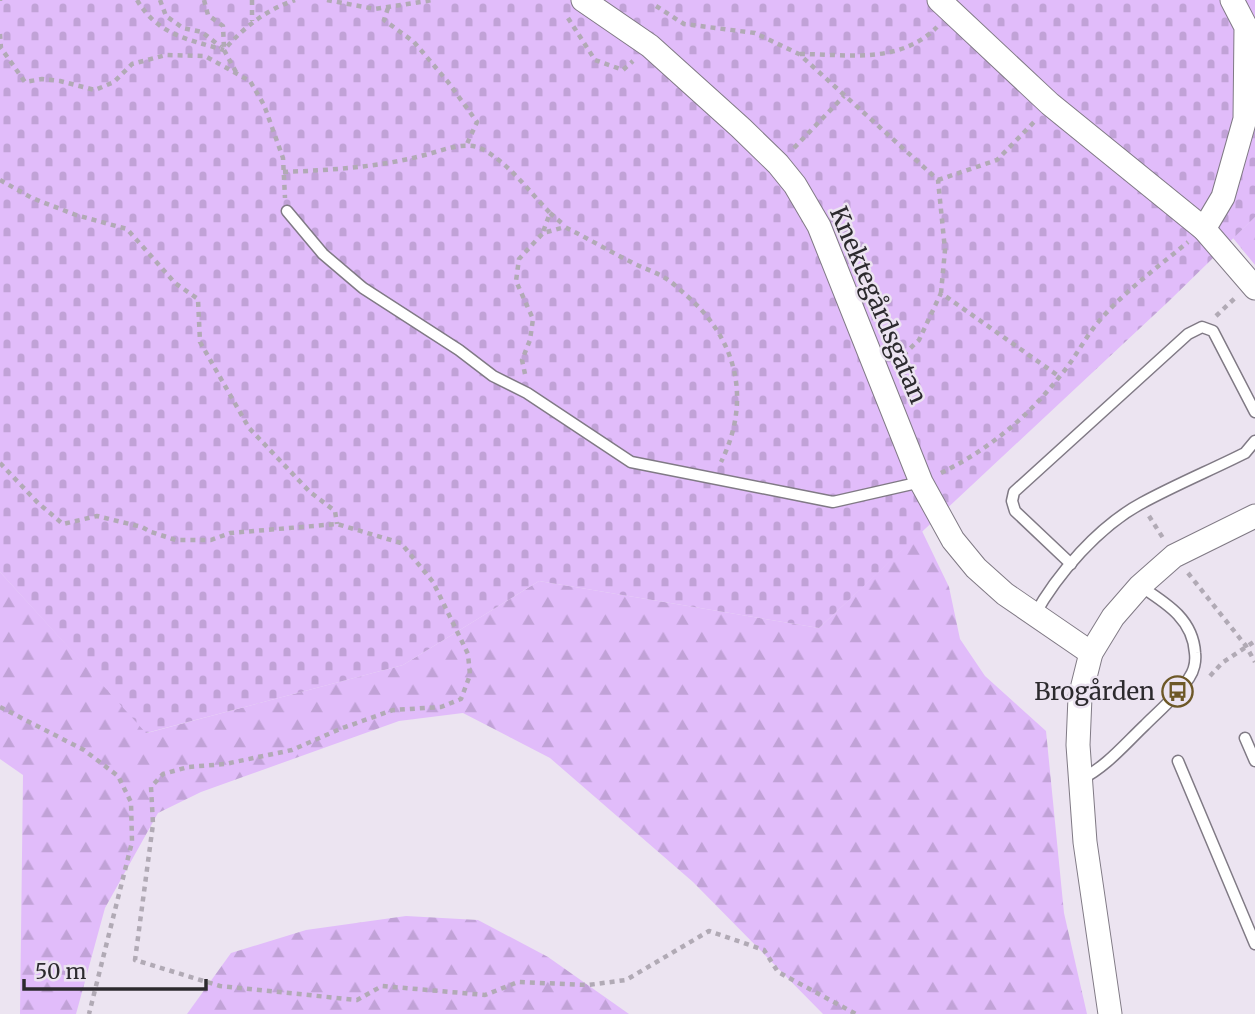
<svg xmlns="http://www.w3.org/2000/svg" width="1255" height="1014" viewBox="0 0 1255 1014" font-family="Merriweather,serif">
	<style>
		.forest { fill: url(#forest-firs) }
		.cemetery { fill: url(#cemetery-stones) }
		.lines { fill: none; stroke-linecap: round; stroke-linejoin: round }
		.lane-casing { stroke: #807a85; stroke-width: 13 }
		.street-casing { stroke: #807a85; stroke-width: 25 }
		.path { stroke: #b1aab5; stroke-width: 4.5; stroke-dasharray: 5 5; stroke-linecap: butt }
		.lane { stroke: #fff; stroke-width: 10 }
		.street { stroke: #fff; stroke-width: 23 }
		.labels { text-anchor: middle; stroke-width: 5; stroke-linejoin: round; paint-order: stroke }
		.street-label { font-size: 24px; fill: #2c2a2e; stroke: #ece4f1 }
		.poi-label { font-size: 24px; fill: #2c2a2e; stroke: #ece4f1; text-anchor: end }
	</style>
	<defs>
		<pattern id="forest-firs" width="22" height="20" patternUnits="userSpaceOnUse" patternTransform="scale(1.75)"><rect width="22" height="20" fill="#e1bcfa"/><path d="M5 1l3.5 6h-7zM16 11l3.5 6h-7z" fill="#c1a2d7"/></pattern>
		<pattern id="cemetery-stones" width="16" height="16" patternUnits="userSpaceOnUse" patternTransform="scale(1.75)"><rect width="16" height="16" fill="#e1bcfa"/><path d="M2 7V4a2 2 0 0 1 4 0v3zM10 15v-3a2 2 0 0 1 4 0v3z" fill="#c1a2d7"/></pattern>
	</defs>
	<rect width="100%" height="100%" fill="#ece4f1"/>
	<!-- forest -->
	<g class="forest">
		<path d="M1255,217V265L1233,238Z"/>
		<path d="M922,531L949,587L960,639L985,676L1046,731L1064,913L1087,1014H823L693,882L550,758L463,713L399,721L201,792L158,813L105,908L76,1014H20L23,775L0,759V572L147,733L403,665L539,581L819,628Z"/>
		<path d="M406,916L478,920L548,957L629,1014H187L231,953L306,930Z"/>
	</g>
	<!-- cemetery -->
	<path class="cemetery" d="M0,0H1255V217L1169,301L819,628L539,581L403,665L146,733L0,572Z"/>
	<g class="lines">
		<defs>
			<g id="lane">
				<path d="M287,211L323,254L363,288L459,350L493,376L527,393L631,462L833,502L921,482"/>
				<path d="M1071,564L1015,511L1012,501L1014,492L1188,334L1202,327L1213,331L1255,412"/>
				<path d="M1034,616C1057,574 1099,526 1142,503C1175,485 1211,470 1245,453L1255,441"/>
				<path d="M1245,738L1255,761"/>
				<path d="M1178,761L1255,944"/>
				<path d="M1080,780C1106,767 1124,745 1145,725C1160,710 1177,696 1189,678C1194,671 1196,661 1195,653C1193,619 1166,603 1140,586"/>
			</g>
			<g id="street">
				<path d="M583,0L650,46L741,128L778,164L795,185L819,226L921,482L953,540L976,568L1005,594L1091,653"/>
				<path d="M939,0L1050,104L1204,229L1255,288"/>
				<path d="M1204,229L1223,197L1245,119L1246,27L1232,0"/>
				<path d="M1110,1014L1085,842L1078,745L1080,697L1091,653L1113,617L1140,586L1174,556L1255,516"/>
			</g>
		</defs>
		<!-- lane casing -->
		<use href="#lane" class="lane-casing"/>
		<!-- street casing -->
		<use href="#street" class="street-casing"/>
		<!-- path -->
		<g class="path">
			<path d="M137,0C158,35 187,39 224,50"/>
			<path d="M160,0L166,16L183,28L202,32L221,47"/>
			<path d="M204,0L208,15L223,26L224,49"/>
			<path d="M252,0V21"/>
			<path d="M327,0L375,9L433,0"/>
			<path d="M0,1V0"/>
			<path d="M656,6L684,24L755,33L799,54L938,180L945,250L941,293"/>
			<path d="M388,8L384,20L414,42L448,82L477,122L466,146"/>
			<path d="M568,18L595,60L623,70L633,61"/>
			<path d="M0,34L1,48L25,82L42,79L60,81L95,90L114,82L132,64L166,55L205,56L250,81L264,105L283,158L285,198"/>
			<path d="M800,54C847,54 899,65 937,27"/>
			<path d="M236,72L224,50C244,27 266,10 295,0"/>
			<path d="M794,148L844,96"/>
			<path d="M283,172C334,170 383,167 432,153C449,148 468,141 484,150C509,164 530,192 550,213L543,232"/>
			<path d="M0,180L32,198L76,215L127,229L175,283L198,299L200,342L249,428L310,492L335,511L337,524"/>
			<path d="M938,180L997,160L1036,120"/>
			<path d="M550,213L565,226"/>
			<path d="M1216,316L1235,298"/>
			<path d="M896,362L919,340L941,293L1060,377"/>
			<path d="M525,374L522,360L530,340L533,319L516,281L519,259L543,233L565,227C587,238 609,251 631,262C642,268 654,271 665,278C672,282 679,289 686,295C737,339 752,400 721,462"/>
			<path d="M0,463L38,503L63,524L97,516L142,527L151,532L176,540H211L230,533L337,524L401,543L433,582L468,654L470,675L461,699L441,707L393,710L340,729L292,750L225,764L188,767L163,774L151,787L153,824L135,960L220,986L357,1000L382,986L485,995L518,982L588,985L626,980L709,931L764,950L778,972L856,1014"/>
			<path d="M941,473C988,450 1028,417 1060,376C1075,359 1085,337 1100,320C1126,290 1158,267 1188,242"/>
			<path d="M1149,516L1163,538"/>
			<path d="M1188,573L1246,646L1255,662"/>
			<path d="M1210,676L1222,663L1255,641"/>
			<path d="M0,707L84,750L118,776L131,802L132,842L89,1014"/>
		</g>
		<!-- lane -->
		<use href="#lane" class="lane"/>
		<!-- street -->
		<use href="#street" class="street"/>
	</g>
	<!-- icons -->
	<defs>
		<symbol id="bus-ring" viewBox="-11 -11 22 22"><circle r="9.5" fill="#ece4f1" stroke="#6d5827" stroke-width="1.5"/><path d="M-5-6H5V4H4V6H2V4H-2V6H-4V4H-5ZM-3.5-4V0h7V-4ZM-3.5 1.2v1.5H-2V1.2ZM2 1.2v1.5H3.5V1.2Z" fill="#6d5827"/></symbol>
	</defs>
	<g fill-rule="evenodd">
		<use href="#bus-ring" x="1160" y="674" width="35" height="35"/>
	</g>
	<g class="labels">
		<!-- street labels -->
		<g class="street-label">
			<text transform="translate(878 305) rotate(67)" y="8">Knektegårdsgatan</text>
		</g>
		<!-- poi labels -->
		<g class="poi-label">
			<text x="1155" y="700">Brogården</text>
		</g>
	</g>
	<!-- scale -->
	<path d="M24 979v10h182v-10" fill="none" stroke="#2c2a2e" stroke-width="3.5"/>
	<text x="35" y="979" font-size="21" fill="#2c2a2e" stroke="#ece4f1" stroke-width="5" paint-order="stroke">50 m</text>
</svg>
